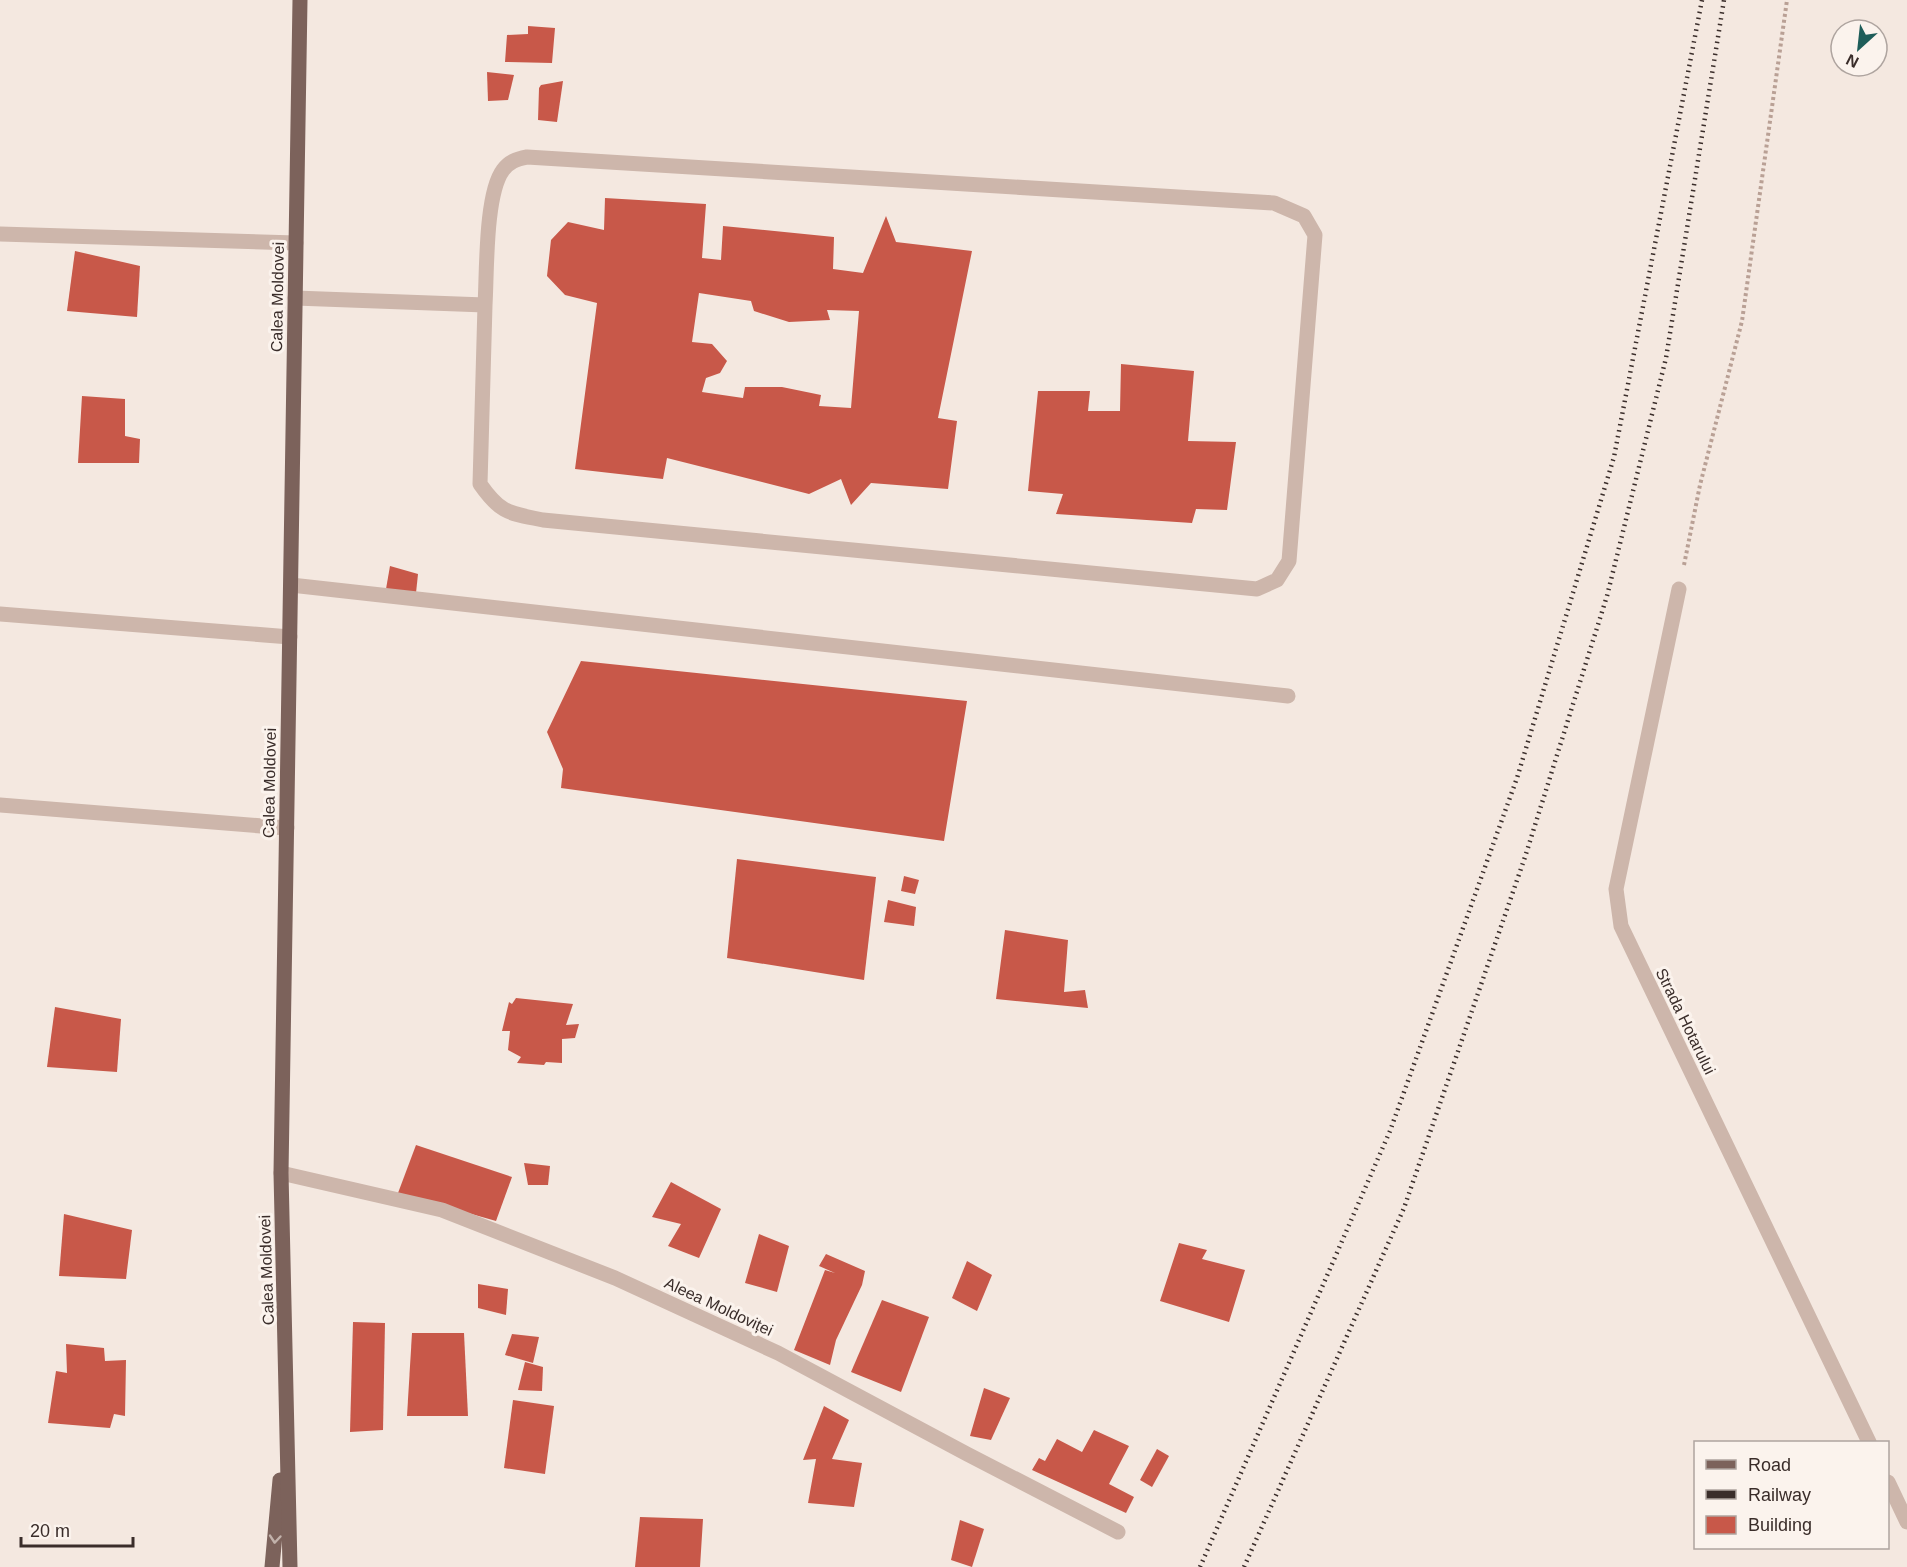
<svg xmlns="http://www.w3.org/2000/svg" width="1907" height="1567" viewBox="0 0 1907 1567" font-family="Arial,sans-serif">
	<style>
		.building { fill: #c85849; fill-rule: evenodd }
		.lines { fill: none; stroke-linecap: round; stroke-linejoin: round }
		.path { stroke: #b9a095; stroke-width: 4; stroke-dasharray: 3 3; stroke-linecap: butt }
		.minor { stroke: #cdb6ab; stroke-width: 15 }
		.major { stroke: #7c625b; stroke-width: 15 }
		.rail { stroke: #3a2d2a; stroke-width: 4.5; stroke-dasharray: 1.5 4.5; stroke-linecap: butt }
		.oneway { stroke: #c2b2ab }
		.labels { text-anchor: middle; stroke-width: 6; stroke-linejoin: round; paint-order: stroke }
		.street-label { font-size: 16px; fill: #3a2d2a; stroke: #fbf3ed }
	</style>
	<rect width="100%" height="100%" fill="#f4e8e0"/>
	<!-- building -->
	<g class="building">
		<path d="M528,26L555,28L552,63L505,62L507,35L528,34Z"/>
		<path d="M487,72L514,75L508,100L488,101Z"/>
		<path d="M563,81L557,122L538,120L539,88L541,85Z"/>
		<path d="M605,198L706,204L702,258L721,260L723,226L834,237L833,269L863,273L886,216L896,242L972,251L938,418L957,421L948,489L871,483L851,505L841,479L809,494L667,458L663,479L575,469L597,303L565,295L547,276L551,240L568,222L604,230ZM699,293L751,301L754,311L789,322L830,320L827,310L859,311L851,408L819,406L821,395L782,387H745L743,398L702,392L706,378L720,373L727,361L712,344L692,342Z"/>
		<path d="M75,251L140,266L137,317L67,311Z"/>
		<path d="M1121,364L1194,371L1188,441L1236,442L1227,510L1196,509L1192,523L1056,514L1063,494L1028,491L1038,391H1090L1088,411H1120Z"/>
		<path d="M82,396L125,399V436L140,439L139,463H78Z"/>
		<path d="M390,566L418,574L416,593L386,589Z"/>
		<path d="M581,661L967,701L944,841L561,788L563,769L547,732Z"/>
		<path d="M737,859L876,877L864,980L727,958Z"/>
		<path d="M904,876L919,880L915,894L901,891Z"/>
		<path d="M888,900L916,907L914,926L884,922Z"/>
		<path d="M1005,930L1068,940L1064,992L1085,990L1088,1008L996,999Z"/>
		<path d="M516,998L573,1004L566,1025L579,1024L575,1038L562,1039V1063L546,1062L544,1065L517,1063L521,1057L508,1050L510,1031H502L509,1002L512,1004Z"/>
		<path d="M55,1007L121,1019L117,1072L47,1067Z"/>
		<path d="M416,1145L512,1177L496,1221L398,1193Z"/>
		<path d="M524,1163L550,1166L548,1185H528Z"/>
		<path d="M671,1182L721,1209L699,1258L668,1246L681,1224L652,1217Z"/>
		<path d="M64,1214L132,1230L126,1279L59,1276Z"/>
		<path d="M759,1234L789,1246L777,1292L745,1283Z"/>
		<path d="M1179,1243L1207,1250L1202,1259L1245,1270L1229,1322L1160,1301Z"/>
		<path d="M826,1254L865,1271L862,1285L836,1340L830,1365L794,1350L825,1270L835,1273L819,1266Z"/>
		<path d="M967,1261L992,1275L977,1311L952,1298Z"/>
		<path d="M478,1284L508,1289L506,1315L478,1308Z"/>
		<path d="M882,1300L929,1317L901,1392L851,1372Z"/>
		<path d="M353,1322L385,1323L383,1430L350,1432Z"/>
		<path d="M412,1333H464L468,1416H407Z"/>
		<path d="M512,1334L539,1337L533,1363L505,1355Z"/>
		<path d="M66,1344L104,1348L105,1361L126,1360L125,1416L114,1414L110,1428L48,1423L56,1371L67,1373Z"/>
		<path d="M525,1362L543,1367L542,1391L518,1390Z"/>
		<path d="M984,1388L1010,1398L991,1440L970,1436Z"/>
		<path d="M513,1400L554,1406L545,1474L504,1468Z"/>
		<path d="M824,1406L849,1420L832,1459L862,1463L854,1507L808,1503L816,1459L803,1460Z"/>
		<path d="M1094,1430L1129,1446L1109,1484L1134,1497L1126,1513L1032,1470L1039,1458L1045,1461L1057,1439L1082,1452Z"/>
		<path d="M1157,1449L1169,1456L1152,1487L1140,1480Z"/>
		<path d="M640,1517L703,1519L700,1567H635Z"/>
		<path d="M960,1520L984,1529L972,1567L951,1560Z"/>
	</g>
	<g class="lines">
		<!-- path -->
		<path class="path" d="M1684,565L1700,485L1742,321L1787,0"/>
		<!-- minor -->
		<g class="minor">
			<path d="M0,234L296,243"/>
			<path d="M295,298L485,305C487,273 485,194 503,170C509,162 516,159 527,157L1274,203L1304,216L1315,235L1289,561L1277,580L1257,589L543,520C509,513 501,514 480,484L485,305"/>
			<path d="M291,585L1288,696"/>
			<path d="M1679,589L1616,889L1621,926L1869,1442"/>
			<path d="M0,614L290,637"/>
			<path d="M0,805L287,828"/>
			<path d="M281,1173L442,1210L615,1278L778,1353L967,1454L1118,1532"/>
			<path d="M1888,1482L1907,1522"/>
		</g>
		<!-- major -->
		<g class="major">
			<path d="M272,1567L280,1480"/>
			<path d="M290,1567L281,1173L300,0"/>
		</g>
		<!-- rail -->
		<g class="rail">
			<path d="M1200,1567L1390,1131L1517,778L1614,457L1702,0"/>
			<path d="M1244,1567L1404,1208L1525,857L1607,596L1666,358L1724,0"/>
		</g>
	</g>
	<!-- one-way arrows -->
	<defs><path id="oneway-chevron" d="M-2-3.5L2.5 0L-2 3.5" fill="none" stroke-width="1.6" stroke-linecap="round" stroke-linejoin="round" transform="scale(1.5)"/></defs>
	<use class="oneway" href="#oneway-chevron" transform="translate(275 1539) rotate(95)"/>
	<g class="labels">
		<!-- street labels -->
		<g class="street-label">
			<text transform="translate(277 297) rotate(-89)" y="6">Calea Moldovei</text>
			<text transform="translate(269 783) rotate(-89)" y="6">Calea Moldovei</text>
			<text transform="translate(1686 1021) rotate(64)" y="6">Strada Hotarului</text>
			<text transform="translate(266 1270) rotate(-92)" y="6">Calea Moldovei</text>
			<text transform="translate(719 1306) rotate(25)" y="6">Aleea Moldoviței</text>
		</g>
	</g>
	<!-- legend -->
	<rect x="1694" y="1441" width="195" height="108" fill="#fbf3ed" stroke="#aea49f" stroke-width="1.5"/>
	<rect x="1706" y="1460" width="30" height="9" fill="#7c625b" stroke="#aea49f" stroke-width="1.5"/>
	<text x="1748" y="1471" font-size="18" fill="#3a2d2a">Road</text>
	<rect x="1706" y="1490" width="30" height="9" fill="#3a2d2a" stroke="#aea49f" stroke-width="1.5"/>
	<text x="1748" y="1501" font-size="18" fill="#3a2d2a">Railway</text>
	<rect x="1706" y="1516" width="30" height="18" fill="#c85849" stroke="#aea49f" stroke-width="1.5"/>
	<text x="1748" y="1531" font-size="18" fill="#3a2d2a">Building</text>
	<!-- north arrow -->
	<g transform="translate(1859 48) rotate(207)"><circle r="28" fill="#fbf3ed" stroke="#aea49f" stroke-width="1.5"/>
	<path d="M0-4.5L10 22L0 15L-10 22Z" fill="#1e5d59"/>
	<text y="-9" font-size="16" font-weight="bold" text-anchor="middle" fill="#3a2d2a">N</text>
	</g>
	<!-- scale -->
	<path d="M21 1537v9h112v-9" fill="none" stroke="#3a2d2a" stroke-width="3"/>
	<text x="30" y="1537" font-size="18" fill="#3a2d2a" stroke="#fbf3ed" stroke-width="4.5" paint-order="stroke">20 m</text>
</svg>
